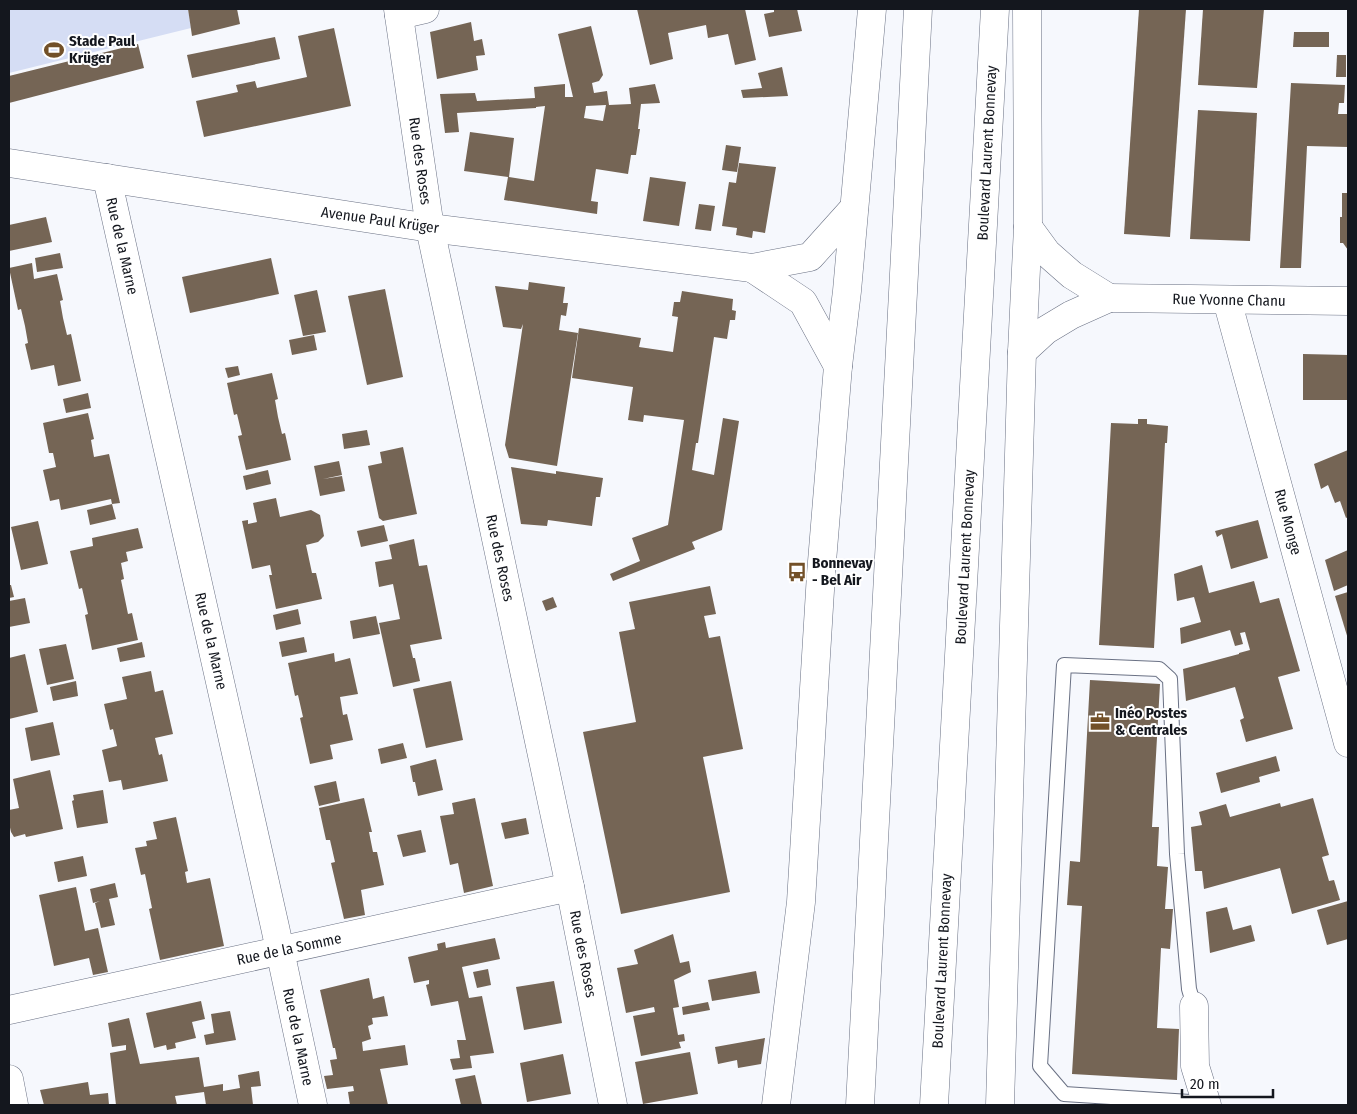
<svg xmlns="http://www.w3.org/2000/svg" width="1357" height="1114" viewBox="0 0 1357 1114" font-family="'Fira Sans Condensed',sans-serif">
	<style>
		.green { fill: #d5ddf4 }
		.building { fill: #756555; fill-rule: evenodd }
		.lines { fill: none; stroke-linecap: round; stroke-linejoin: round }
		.lane-casing { stroke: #6a7184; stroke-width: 16 }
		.street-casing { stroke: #6a7184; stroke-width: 29 }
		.highway-casing { stroke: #6a7184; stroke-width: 29 }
		.lane { stroke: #fff; stroke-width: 14 }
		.street { stroke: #fff; stroke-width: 28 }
		.highway { stroke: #fff; stroke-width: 28 }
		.labels { text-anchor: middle; stroke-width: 4; stroke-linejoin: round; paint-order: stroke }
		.poi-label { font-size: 15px; font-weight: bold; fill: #14171e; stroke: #fff; text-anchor: start }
		.street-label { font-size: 15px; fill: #14171e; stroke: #fff }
	</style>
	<rect width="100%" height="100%" fill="#f6f8fd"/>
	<!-- green -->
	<path class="green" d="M9,9H188L191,28L9,73Z"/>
	<!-- building -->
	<g class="building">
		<path d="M188,9H237L240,24L192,36Z"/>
		<path d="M637,9H745L756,60L735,65L728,34L708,38L706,25L668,33L673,59L650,65Z"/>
		<path d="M774,9H797L802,31L769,37L764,14L774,12Z"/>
		<path d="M1139,9H1186L1170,237L1124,234Z"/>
		<path d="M1203,9H1264L1257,88L1198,85Z"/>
		<path d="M471,22L474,41L482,39L485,55L476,56L478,70L437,79L430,32Z"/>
		<path d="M591,26L603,75L599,81L592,83L594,93L607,91L609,105L631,104L629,88L655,84L660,103L641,104L638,129H640L636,155H631L628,174L596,169L591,201L598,202L597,214L504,200L508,177L464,171L470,132L514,138L509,177L534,181L545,106L536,107V108L457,113L459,132L445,133L440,94L475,93L477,101L535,98L534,87L565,84V97H573L558,34ZM606,105L603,121L584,118L586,106Z"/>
		<path d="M334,28L351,106L204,137L196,101L238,92L236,85L255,81L257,88L307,77L298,36Z"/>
		<path d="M1294,32H1329V47H1293Z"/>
		<path d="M275,37L280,59L192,78L187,55Z"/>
		<path d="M138,44L144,68L9,103V76Z"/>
		<path d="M1337,55H1346V77H1336Z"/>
		<path d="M782,67L788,96L743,98L741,90L762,88L758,73Z"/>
		<path d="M1291,83L1345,85L1344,103H1339L1338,114H1348V147L1307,146L1301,268H1280Z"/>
		<path d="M1198,110L1257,113L1250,241L1190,239Z"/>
		<path d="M726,145L741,147L737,172L722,170Z"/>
		<path d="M739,163L776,167L765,233L753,231L752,238L736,235L737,228L722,226L729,182L736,183Z"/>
		<path d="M650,177L686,182L679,226L643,221Z"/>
		<path d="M1342,193H1348V250L1343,243H1340V217H1342Z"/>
		<path d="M699,204L715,206L711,231L695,229Z"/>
		<path d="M46,217L52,242L9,251V225Z"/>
		<path d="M60,253L63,268L37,272L35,258Z"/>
		<path d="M271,258L279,294L190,313L182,277Z"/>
		<path d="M32,263L34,279L57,274L63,300L60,301L63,318L67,335L71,334L81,381L58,386L54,365L31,370L25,344L28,343L25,326L21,309L18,310L9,268Z"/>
		<path d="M529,282L565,287L563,303H568L566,316L561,315L559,330L578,333L557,466L509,458L505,445L523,324L521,329L503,327L495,286L528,290Z"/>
		<path d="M385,289L403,377L367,385L348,296Z"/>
		<path d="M317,290L326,332L303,336L294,295Z"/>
		<path d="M682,291L733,299L732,310L736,311L735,320H730L727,339L714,337L698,443H696L692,470L714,475L723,418L739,421L722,530L692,542L695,549L613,581L610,574L640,561L632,538L668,525L684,420L644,415L643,422L628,420L633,387L572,378L579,328L641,338L639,347L673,352L678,317L672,316L674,302H680Z"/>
		<path d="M314,335L317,350L292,355L289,340Z"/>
		<path d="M1303,354L1348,355V400H1303Z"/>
		<path d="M238,366L240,375L228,378L225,368Z"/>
		<path d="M272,373L278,399L275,400L278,417L282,434L285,433L291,460L246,470L238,436L242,435L237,414L234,415L227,383Z"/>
		<path d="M88,393L91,408L66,413L63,399Z"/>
		<path d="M88,413L94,439L91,440L94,457L109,454L120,503L112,504L111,499L61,510L59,499L50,501L43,470L56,467L53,453H49L43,423Z"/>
		<path d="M1138,419H1147V424L1168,426L1167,443H1165L1154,648L1099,645L1111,423L1138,424Z"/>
		<path d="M367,430L370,445L344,449L342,434Z"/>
		<path d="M403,447L417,514L383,521L379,518L368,466L382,463L380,452Z"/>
		<path d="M1348,450V517L1346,518L1340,501L1335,503L1328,485L1321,489L1314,464Z"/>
		<path d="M339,461L342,475L323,479L342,476L345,491L320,496L314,466Z"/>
		<path d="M511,467L556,474V471L603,478L600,497H596L592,526L548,520L547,526L521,524Z"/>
		<path d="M268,470L271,484L246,490L243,476Z"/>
		<path d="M276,498L280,517L311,510L320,515L324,536L318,542L306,545L312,573H316L322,599L276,609L269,575H272L270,565L252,569L242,521L248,520V524L257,522L253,503Z"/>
		<path d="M112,504L116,519L90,525L87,510Z"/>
		<path d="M1258,520L1268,558L1231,569L1222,534L1217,537L1215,531Z"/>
		<path d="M38,521L48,564L21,570L11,527Z"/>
		<path d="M384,525L388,541L361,547L357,531Z"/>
		<path d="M138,528L143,548L126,552L128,561L121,563L124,579L121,580L128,614L132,613L138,640L92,650L85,615L88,614L82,588L79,589L70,551L93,546L92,538Z"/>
		<path d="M414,539L419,566L427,565L442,639L410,645L413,658H415L420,681L393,687L379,623L400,619L393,584L379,587L375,562L392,559L389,545Z"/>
		<path d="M1348,550V585L1334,591L1325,560Z"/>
		<path d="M1202,565L1209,593L1254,581L1260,603L1279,598L1300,671L1278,677L1293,729L1246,742L1240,720L1244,718L1235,687L1186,701L1183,669L1239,654V653L1250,650L1245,632L1240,633L1243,644L1235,646L1230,630L1181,644L1180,628L1201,622L1194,597L1177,601L1174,574Z"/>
		<path d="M9,585H11L14,597L9,598Z"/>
		<path d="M710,586L716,614L704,616L709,638L720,636L743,749L703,757L730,892L621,914L583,732L636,722L619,632L635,629L629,602Z"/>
		<path d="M1348,592V639L1335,596Z"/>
		<path d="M553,597L557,607L546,611L542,601Z"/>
		<path d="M25,598L30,623L9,627V601Z"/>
		<path d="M298,609L301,624L276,630L273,615Z"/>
		<path d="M376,616L380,634L353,639L350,621Z"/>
		<path d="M304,637L307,652L282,657L279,642Z"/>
		<path d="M142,642L145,657L120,662L117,648Z"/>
		<path d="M66,644L74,679L47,685L39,649Z"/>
		<path d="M334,653L335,662L350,658L358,694L340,697L343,715L347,714L353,740L330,745L333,759L310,764L300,718L303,717L298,695L295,696L288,663Z"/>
		<path d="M25,654L38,712L9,719V658Z"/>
		<path d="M151,671L155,692L163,690L173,734L155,738L159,755L162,754L168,781L123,790L121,780L109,782L102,750L117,746L113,729L110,730L104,704L127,699L122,677Z"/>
		<path d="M1090,680L1160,684L1152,827H1159L1157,866L1168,867L1165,909H1173L1170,949L1161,948L1157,1028L1179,1029L1177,1080L1072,1074L1082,906L1067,905L1070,861L1080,862Z"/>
		<path d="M76,681L78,696L53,701L50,687Z"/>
		<path d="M451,681L463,740L426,748L413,689Z"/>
		<path d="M53,722L60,755L31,761L25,728Z"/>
		<path d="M403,743L407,758L381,764L378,749Z"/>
		<path d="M1276,756L1280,771L1259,777L1260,782L1221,793L1216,773Z"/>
		<path d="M436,759L443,790L418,796L415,782H413L410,766Z"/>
		<path d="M50,770L63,829L26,837L25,834L14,837L11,832L9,823V810L19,808L13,779Z"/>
		<path d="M336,781L340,801L319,806L314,786Z"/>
		<path d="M103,790L108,823L77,828L72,801L74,800L73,795Z"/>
		<path d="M364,798L372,832H369L373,852H377L384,885L361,890L365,915L344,919L331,863L335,862L330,840H326L319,808Z"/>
		<path d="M475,798L493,886L464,893L458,863L450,865L440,816L454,814L452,803Z"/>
		<path d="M1313,798L1329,855L1322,857L1329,881L1334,880L1340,900L1292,914L1280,868L1204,889L1202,871H1195L1191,827L1202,825L1199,812L1226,804L1230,817L1280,803L1281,807Z"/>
		<path d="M176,817L188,871L185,872L187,883L210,878L224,946L160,960L149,909L152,908L145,874L141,875L135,848L147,846L146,841L157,839L153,822Z"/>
		<path d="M526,818L529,834L505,839L501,823Z"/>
		<path d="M421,830L426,852L403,857L397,835Z"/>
		<path d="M83,856L87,876L58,882L54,862Z"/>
		<path d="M115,883L118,897L109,899L115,925L101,928L95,903L100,901L93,903L90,889Z"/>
		<path d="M76,887L85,931L98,928L108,972L93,975L89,958L54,966L39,895Z"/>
		<path d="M1348,901V939L1327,945L1317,910Z"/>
		<path d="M1227,907L1233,930L1251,925L1255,941L1210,953L1206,912Z"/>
		<path d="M673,934L680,963L689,961L691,972L674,980L679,1007L673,1008L678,1035L684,1034L685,1041L679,1042L681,1048L641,1056L633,1016L655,1012L654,1007L626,1013L617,968L638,964L634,950Z"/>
		<path d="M495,938L500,959L462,967L469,998L482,996L494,1053L470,1056L472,1068L453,1070L450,1059L460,1058L457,1040H466L458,1001L431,1006L426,985L429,984V980L414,983L408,957L438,950L437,944L445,942L446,948Z"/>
		<path d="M488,969L491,985L477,988L473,972Z"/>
		<path d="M756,971L760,993L712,1001L708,980Z"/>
		<path d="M369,978L373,999L384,996L388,1016L372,1018L373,1024L368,1026L371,1039L362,1042L363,1051L405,1045L408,1065L380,1069L388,1105H350L348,1092L354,1091L353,1086L327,1089L324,1076L333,1075L330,1060L337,1059L335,1048H333L320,990Z"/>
		<path d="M554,981L562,1023L524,1030L516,987Z"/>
		<path d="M201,1001L205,1019L192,1022L196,1038L175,1043L176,1048L167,1050L166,1045L154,1048L146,1013Z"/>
		<path d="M708,1002L710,1010L683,1015L682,1007Z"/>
		<path d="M230,1011L236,1040L206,1045L204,1035L214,1033L211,1014Z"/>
		<path d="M129,1018L140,1064L199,1057L204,1087L223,1084V1091L240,1088L238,1075L259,1071L261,1086L251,1087L253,1105H206L204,1092L175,1096L177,1105H116L110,1053L126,1050V1045L112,1047L108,1023Z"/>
		<path d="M765,1038L761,1064L738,1068L737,1060L718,1064L715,1047Z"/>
		<path d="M690,1052L698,1094L643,1104L635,1062Z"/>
		<path d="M563,1054L571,1094L527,1102L520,1063Z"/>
		<path d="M475,1075L482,1105H461L455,1079Z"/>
		<path d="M88,1082L90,1095L108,1093L109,1105H44L40,1090Z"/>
	</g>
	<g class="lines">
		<defs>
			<path id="lane" d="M1194,1006L1189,989L1177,854L1170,679L1159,669L1064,665L1040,1066L1064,1094L1206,1103"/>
			<g id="street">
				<path d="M398,9L430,228L570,887L613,1105"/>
				<path d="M399,15L425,9"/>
				<path d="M9,163L430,228L752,268"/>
				<path d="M107,178L275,927L313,1105"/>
				<path d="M1109,298L1348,301"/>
				<path d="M1227,300L1348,743"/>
				<path d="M1194,1006L1195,1066L1207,1105"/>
				<path d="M9,1010L570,887"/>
				<path d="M9,1079L14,1105"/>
			</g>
			<g id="highway">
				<path d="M1028,227L1047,253L1072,275L1109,298"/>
				<path d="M752,268L803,302L838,366"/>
				<path d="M752,268L810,257L854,208"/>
				<path d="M1022,352L1046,330L1071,315L1109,298"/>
				<path d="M776,1105L801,902L821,574L838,366L847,291L872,9"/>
				<path d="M860,1105L918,9"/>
				<path d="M934,1105L995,9"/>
				<path d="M1000,1105L1022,352L1028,227L1027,9"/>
			</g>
		</defs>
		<!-- lane casing -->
		<use href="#lane" class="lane-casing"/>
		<!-- street casing -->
		<use href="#street" class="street-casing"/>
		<!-- highway casing -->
		<use href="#highway" class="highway-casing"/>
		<!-- lane -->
		<use href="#lane" class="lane"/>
		<!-- street -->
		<use href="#street" class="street"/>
		<!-- highway -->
		<use href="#highway" class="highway"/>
	</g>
	<!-- icons -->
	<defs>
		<symbol id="stadium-bare" viewBox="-9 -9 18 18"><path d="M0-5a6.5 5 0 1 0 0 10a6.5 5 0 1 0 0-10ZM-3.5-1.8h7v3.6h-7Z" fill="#725028" stroke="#fff" stroke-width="2.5" paint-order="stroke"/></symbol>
		<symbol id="bus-bare" viewBox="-9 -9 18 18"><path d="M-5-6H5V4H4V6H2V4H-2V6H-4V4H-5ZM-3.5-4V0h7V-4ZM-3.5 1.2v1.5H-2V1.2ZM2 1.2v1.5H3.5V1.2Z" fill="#725028" stroke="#fff" stroke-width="2.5" paint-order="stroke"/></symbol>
		<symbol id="office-bare" viewBox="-9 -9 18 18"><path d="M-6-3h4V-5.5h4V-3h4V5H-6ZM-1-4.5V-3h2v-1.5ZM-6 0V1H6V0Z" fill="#725028" stroke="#fff" stroke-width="2.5" paint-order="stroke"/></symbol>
	</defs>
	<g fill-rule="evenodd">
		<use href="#stadium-bare" x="40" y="36" width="28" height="28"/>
		<use href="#bus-bare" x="783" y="558" width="28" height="28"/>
		<use href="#office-bare" x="1086" y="708" width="28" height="28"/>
	</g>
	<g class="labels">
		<!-- poi labels -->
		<g class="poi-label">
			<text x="69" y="46">Stade Paul<tspan x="69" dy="17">Krüger</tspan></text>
			<text x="812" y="568">Bonnevay<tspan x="812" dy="17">- Bel Air</tspan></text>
			<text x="1115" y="718">Inéo Postes<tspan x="1115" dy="17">&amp; Centrales</tspan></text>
		</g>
		<!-- street labels -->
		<g class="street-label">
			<text transform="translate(987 153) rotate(-87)" y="5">Boulevard Laurent Bonnevay</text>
			<text transform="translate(420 161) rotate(82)" y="5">Rue des Roses</text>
			<text transform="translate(380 220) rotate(8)" y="5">Avenue Paul Krüger</text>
			<text transform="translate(122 246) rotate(77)" y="5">Rue de la Marne</text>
			<text transform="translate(1229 300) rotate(1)" y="5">Rue Yvonne Chanu</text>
			<text transform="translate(1288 522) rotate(75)" y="5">Rue Monge</text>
			<text transform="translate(965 557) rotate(-87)" y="5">Boulevard Laurent Bonnevay</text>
			<text transform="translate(500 558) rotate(78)" y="5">Rue des Roses</text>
			<text transform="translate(211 641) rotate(77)" y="5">Rue de la Marne</text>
			<text transform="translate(289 949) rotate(-12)" y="5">Rue de la Somme</text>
			<text transform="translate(583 954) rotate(79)" y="5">Rue des Roses</text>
			<text transform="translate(942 961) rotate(-87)" y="5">Boulevard Laurent Bonnevay</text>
			<text transform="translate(298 1037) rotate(78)" y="5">Rue de la Marne</text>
		</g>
	</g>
	<!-- border -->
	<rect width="1357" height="1114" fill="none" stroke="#14171e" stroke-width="20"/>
	<!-- scale -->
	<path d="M1182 1089v8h91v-8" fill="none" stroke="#14171e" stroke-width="2.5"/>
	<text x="1190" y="1089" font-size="15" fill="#14171e" stroke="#ffffff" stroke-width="4" paint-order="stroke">20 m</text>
</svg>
